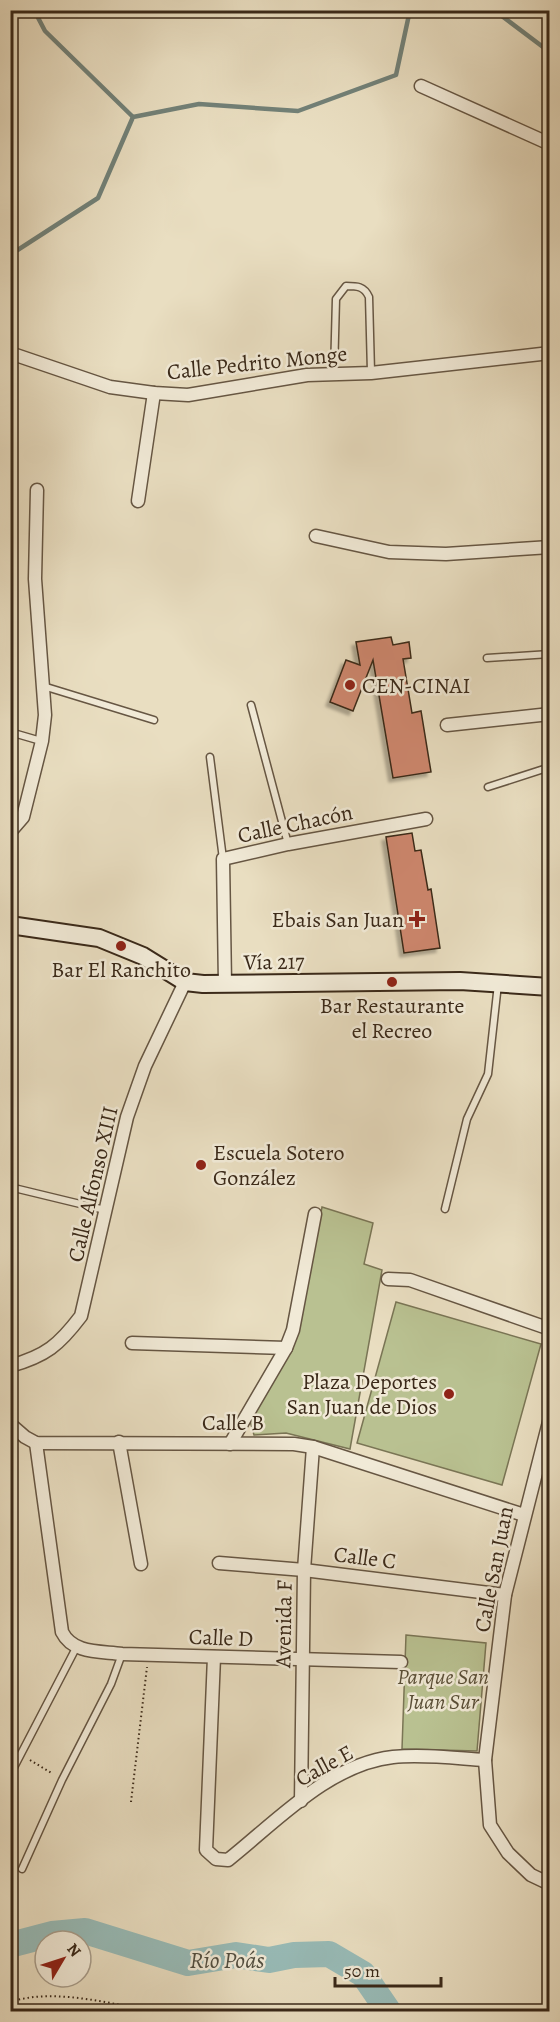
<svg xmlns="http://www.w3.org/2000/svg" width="560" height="2022" viewBox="0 0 560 2022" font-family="Alegreya,serif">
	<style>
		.park { fill: #b9c191; stroke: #7a7555; stroke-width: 1.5 }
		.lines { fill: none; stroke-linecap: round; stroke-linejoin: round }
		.stream { stroke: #728178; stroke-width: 4.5 }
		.river { stroke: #98bbb7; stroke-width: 26 }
		.building { fill: #ce876e; stroke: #3a2919; stroke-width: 1.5; filter: url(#shadow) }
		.service-casing { stroke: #665643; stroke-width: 9 }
		.minor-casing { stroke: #665643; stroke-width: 15 }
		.secondary-casing { stroke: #3a2919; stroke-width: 20 }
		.path { stroke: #3a2919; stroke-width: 2; stroke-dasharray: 1.5 3; stroke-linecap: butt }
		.service { stroke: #f1ead7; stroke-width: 6 }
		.minor { stroke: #f1ead7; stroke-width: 12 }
		.secondary { stroke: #f1ead7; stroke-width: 16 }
		.poi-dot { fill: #8f2418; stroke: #f1ead7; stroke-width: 2 }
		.labels { text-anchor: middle; stroke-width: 5; stroke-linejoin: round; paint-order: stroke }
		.street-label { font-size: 22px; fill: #3a2919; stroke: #f1ead7 }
		.poi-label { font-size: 22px; fill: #3a2919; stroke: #f1ead7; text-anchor: start }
		.park-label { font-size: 22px; font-style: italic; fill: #5a4f37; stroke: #f1ead7 }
		.water-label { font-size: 24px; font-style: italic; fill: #524e40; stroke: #f1ead7 }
	</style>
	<defs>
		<filter id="shadow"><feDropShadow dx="-4" dy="4" stdDeviation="1.5" flood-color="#0004"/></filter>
	</defs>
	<rect width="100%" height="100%" fill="#e9dec1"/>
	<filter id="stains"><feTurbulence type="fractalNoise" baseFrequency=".00333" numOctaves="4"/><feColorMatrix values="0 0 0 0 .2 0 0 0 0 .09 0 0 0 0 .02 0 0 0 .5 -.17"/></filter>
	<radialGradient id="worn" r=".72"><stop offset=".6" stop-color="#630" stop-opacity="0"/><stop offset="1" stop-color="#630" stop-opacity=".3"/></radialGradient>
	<!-- park -->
	<g class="park">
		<path d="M322,1207L373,1223L364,1264L382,1270L350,1449L286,1433L254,1435L250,1421L301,1316Z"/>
		<path d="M396,1302L541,1344L502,1485L357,1443Z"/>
		<path d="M406,1635L486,1643L477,1751L402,1749Z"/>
	</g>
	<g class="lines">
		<!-- stream -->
		<g class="stream">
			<path d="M34,10L45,31L133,117"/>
			<path d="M494,10L543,47L550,46"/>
			<path d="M10,255L98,198L133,117L199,104L298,111L396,75L410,10"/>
		</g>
		<!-- river -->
		<path class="river" d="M10,1945L52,1934L85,1931L188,1963L236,1955L269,1960L294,1955L329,1954L363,1974L389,2012"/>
	</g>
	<!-- building -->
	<g class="building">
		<path d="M391,637L393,645L409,642L411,658L403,659L412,713L421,711L431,772L393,778L373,660L353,711L330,702L346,660L360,665L356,642Z"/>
		<path d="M412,833L415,851L421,850L428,890L431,889L440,948L404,953L386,837Z"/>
	</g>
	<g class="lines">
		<defs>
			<g id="service">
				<path d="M334,373L336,299L346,286C357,286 364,286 369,297L371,372"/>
				<path d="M487,658L550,654"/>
				<path d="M43,686L154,720"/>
				<path d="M251,705L288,844"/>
				<path d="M10,732L41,741"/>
				<path d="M210,757L223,859"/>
				<path d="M488,787L550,767"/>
				<path d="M10,1187L105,1210"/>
				<path d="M445,1209L467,1119L488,1074L498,984"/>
				<path d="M10,1775L76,1648"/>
				<path d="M22,1869L62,1780L111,1684L122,1654"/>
			</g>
			<g id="minor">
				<path d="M421,86L550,144"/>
				<path d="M10,353L110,387L154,393L188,395L307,375L371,373L550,353"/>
				<path d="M138,501L154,393"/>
				<path d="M316,536L389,552L446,554L550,547"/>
				<path d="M447,725L550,714"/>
				<path d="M10,832L23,817L42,741L45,715L35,579L37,490"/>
				<path d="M225,984L223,859L288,844L426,819"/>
				<path d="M388,1279L410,1280L550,1329"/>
				<path d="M132,1343L286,1348"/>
				<path d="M10,1366C46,1356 59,1345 81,1316L127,1117L145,1066L185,982"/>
				<path d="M550,1418L505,1595L485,1760L490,1825L508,1853L531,1875L550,1884"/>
				<path d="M10,1424L25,1437L36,1443L294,1444L313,1447L524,1515"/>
				<path d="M119,1442L141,1564"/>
				<path d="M36,1443L62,1632C73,1654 100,1651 122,1654L401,1662"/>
				<path d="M230,1444L286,1348L293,1330L315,1214"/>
				<path d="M219,1563L304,1570L505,1595"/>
				<path d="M214,1657L206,1850L216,1859L228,1860C276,1822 329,1764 393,1757C423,1754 454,1758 485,1760"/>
				<path d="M301,1801L304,1570L313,1447"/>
			</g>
			<path id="secondary" d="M10,925L99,938L143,956L185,982L203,984L460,981L550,987"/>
		</defs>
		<!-- service casing -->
		<use href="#service" class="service-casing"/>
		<!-- minor casing -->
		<use href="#minor" class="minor-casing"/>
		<!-- secondary casing -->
		<use href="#secondary" class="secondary-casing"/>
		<!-- path -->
		<g class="path">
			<path d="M30,1760L53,1774"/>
			<path d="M131,1802L147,1667"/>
			<path d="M10,2002C50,1989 97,2001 138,2008"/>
		</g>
		<!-- service -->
		<use href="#service" class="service"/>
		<!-- minor -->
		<use href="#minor" class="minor"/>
		<!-- secondary -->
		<use href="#secondary" class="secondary"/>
	</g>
	<!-- markers -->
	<g class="poi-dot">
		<circle cx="350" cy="685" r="6"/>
		<path d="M414 910h6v6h6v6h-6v6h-6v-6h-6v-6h6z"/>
		<circle cx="121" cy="946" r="6"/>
		<circle cx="392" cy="982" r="6"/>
		<circle cx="201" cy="1165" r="6"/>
		<circle cx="449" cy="1394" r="6"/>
	</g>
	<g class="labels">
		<!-- street labels -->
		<g class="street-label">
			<text transform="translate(257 362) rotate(-6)" y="8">Calle Pedrito Monge</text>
			<text transform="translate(295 823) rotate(-12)" y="8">Calle Chacón</text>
			<text transform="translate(274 961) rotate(-1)" y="8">Vía 217</text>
			<text transform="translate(92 1184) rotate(-77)" y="8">Calle Alfonso XIII</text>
			<text x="233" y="1430">Calle B</text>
			<text transform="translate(365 1557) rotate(7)" y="8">Calle C</text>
			<text transform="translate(493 1569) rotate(-79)" y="8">Calle San Juan</text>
			<text transform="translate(283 1624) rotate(-89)" y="8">Avenida F</text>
			<text transform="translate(221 1637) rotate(2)" y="8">Calle D</text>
			<text transform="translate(324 1765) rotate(-29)" y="8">Calle E</text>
		</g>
		<!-- poi labels -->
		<g class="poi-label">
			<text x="362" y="693">CEN-CINAI</text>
			<text x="404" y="927" text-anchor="end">Ebais San Juan</text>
			<text x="121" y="977" text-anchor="middle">Bar El Ranchito</text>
			<text x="392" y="1013" text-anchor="middle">Bar Restaurante<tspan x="392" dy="25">el Recreo</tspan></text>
			<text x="213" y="1160">Escuela Sotero<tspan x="213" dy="25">González</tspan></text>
			<text x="437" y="1389" text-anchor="end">Plaza Deportes<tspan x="437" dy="25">San Juan de Dios</tspan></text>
		</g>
		<!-- park labels -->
		<g class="park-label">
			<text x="443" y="1684">Parque San<tspan x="443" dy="25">Juan Sur</tspan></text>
		</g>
		<!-- water labels -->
		<g class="water-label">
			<text x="227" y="1968">Río Poás</text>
		</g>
	</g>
	<!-- margin -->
	<rect width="560" height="2022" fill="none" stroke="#e9dec1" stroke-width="36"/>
	<rect x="12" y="12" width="536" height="1998" fill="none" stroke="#3a2919" stroke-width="3"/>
	<rect x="18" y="18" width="524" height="1986" fill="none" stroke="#3a2919" stroke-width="1.5"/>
	<!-- north arrow -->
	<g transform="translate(63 1959) rotate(51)"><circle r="28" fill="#f1ead7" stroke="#a89d8b" stroke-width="1.5"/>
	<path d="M0-4.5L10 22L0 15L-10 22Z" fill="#8f2418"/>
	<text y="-9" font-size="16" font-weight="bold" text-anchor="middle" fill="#3a2919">N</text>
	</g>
	<!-- scale -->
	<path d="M335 1977v9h106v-9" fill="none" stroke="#3a2919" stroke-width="3"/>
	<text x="344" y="1977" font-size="18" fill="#3a2919" stroke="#f1ead7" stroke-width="4.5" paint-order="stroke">50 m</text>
	<rect width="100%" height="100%" filter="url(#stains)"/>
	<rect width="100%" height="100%" fill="url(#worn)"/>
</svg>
